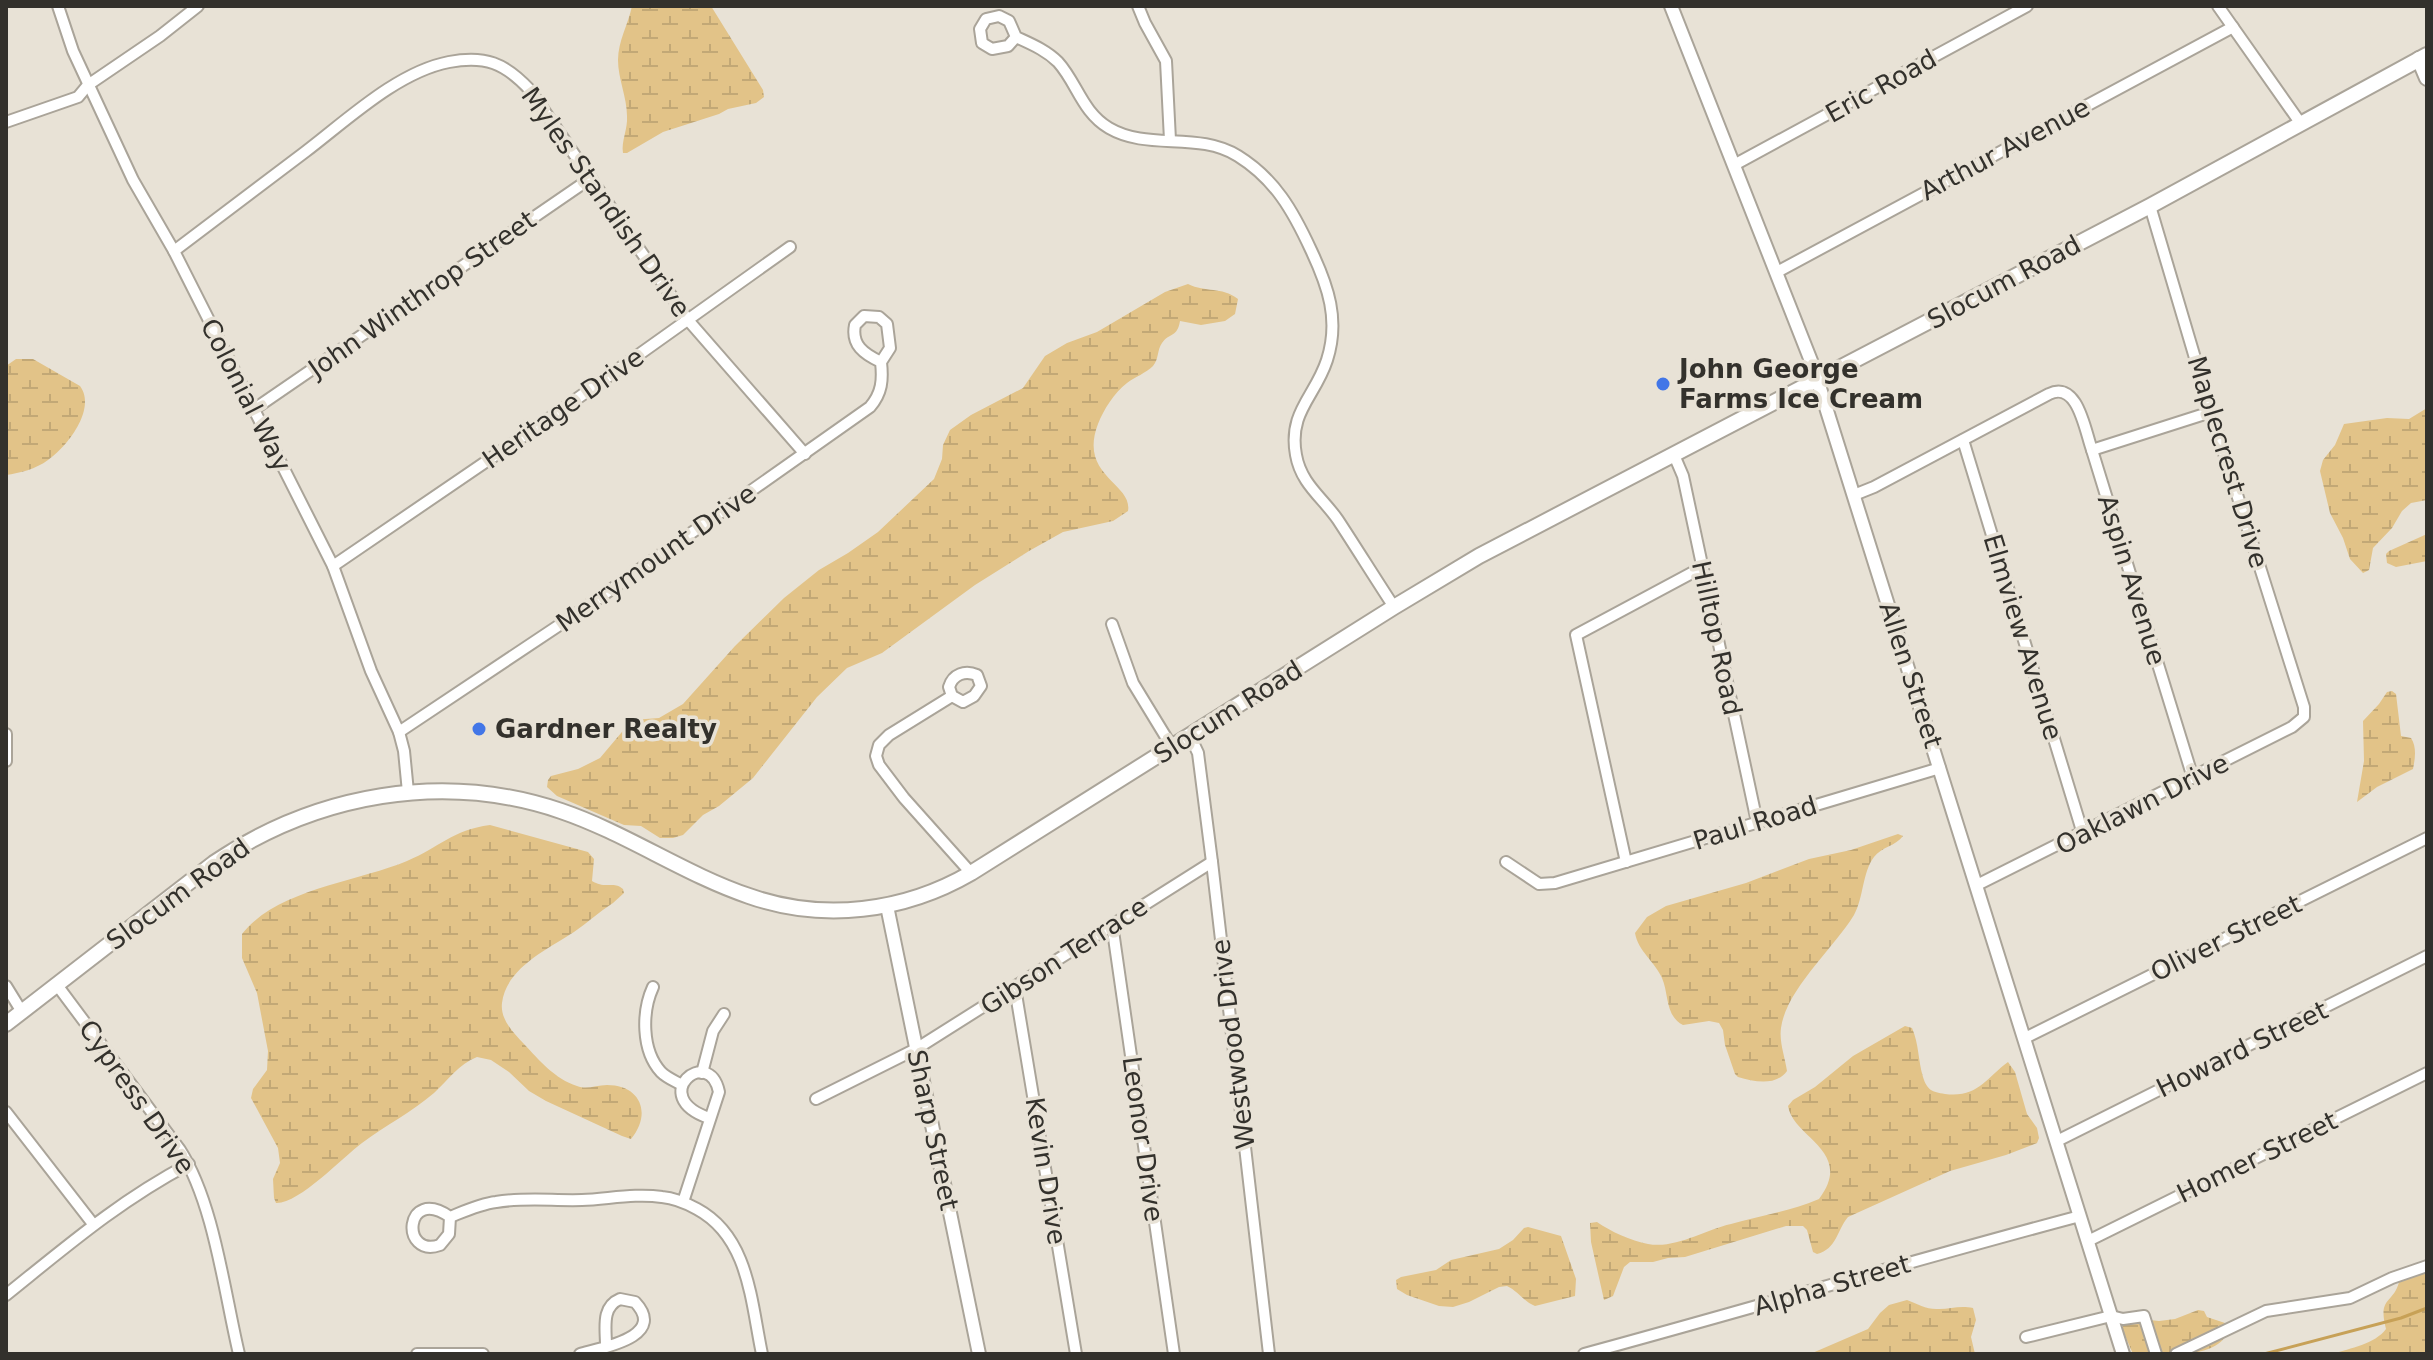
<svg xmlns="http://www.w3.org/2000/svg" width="2433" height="1360" viewBox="0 0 2433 1360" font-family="'DejaVu Sans',sans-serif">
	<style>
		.wetland { fill: url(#wetland-marsh) }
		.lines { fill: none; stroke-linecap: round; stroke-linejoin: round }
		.stream { stroke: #c7a157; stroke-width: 3 }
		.minor-casing { stroke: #aaa499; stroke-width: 14 }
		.tertiary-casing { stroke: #aaa499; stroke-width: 16 }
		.secondary-casing { stroke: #aaa499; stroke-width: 18 }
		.minor { stroke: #fff; stroke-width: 10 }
		.tertiary { stroke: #fff; stroke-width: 12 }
		.secondary { stroke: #fff; stroke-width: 14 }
		.poi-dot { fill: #4276e7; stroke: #e8e2d6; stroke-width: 3 }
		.labels { text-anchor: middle; stroke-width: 7; stroke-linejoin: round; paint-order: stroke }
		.street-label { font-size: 26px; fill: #33312c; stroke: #e8e2d6 }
		.poi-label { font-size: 26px; font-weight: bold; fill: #33312c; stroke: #e8e2d6; text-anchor: start }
	</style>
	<defs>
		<pattern id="wetland-marsh" width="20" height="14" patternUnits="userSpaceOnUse" patternTransform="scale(2)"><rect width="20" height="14" fill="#e2c388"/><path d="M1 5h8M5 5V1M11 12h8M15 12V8" fill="none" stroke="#c2a876"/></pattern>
	</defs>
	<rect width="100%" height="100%" fill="#e8e2d6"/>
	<!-- wetland -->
	<g class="wetland">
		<path d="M632,6H711L763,90L764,97L756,103L728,109L719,114L663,132L627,153H623C621,141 628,129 627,116C627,97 618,79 618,60C618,41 628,25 632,6Z"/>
		<path d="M1188,284C1206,293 1221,286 1238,299L1235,314L1225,321L1201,325L1180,321C1177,338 1170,332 1162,343C1157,350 1159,359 1153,366C1146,373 1135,377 1127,383C1114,393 1104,409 1098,424C1078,476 1133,483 1128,511L1113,521L1063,532L1029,551L975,585L882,653L847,668L817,697L753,778L719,806L703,815L683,835L673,838H660L641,826L624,825L557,796L547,787L548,780L551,776L578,769L600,758L632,720L659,718L683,704L735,646L784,598L819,570L848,553L878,532L934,479L942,459L943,445L950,430L971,415L1023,388L1045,356L1067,343L1097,332L1165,292Z"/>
		<path d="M16,359H33L80,386C97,409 67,447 48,460C36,469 20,473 6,475V366Z"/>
		<path d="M2427,408V500L2411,503L2402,511L2392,528L2373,548L2369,570L2363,573L2350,559L2343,538L2330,513L2320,471L2323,460L2335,445L2344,424L2387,418L2409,419Z"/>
		<path d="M2427,534V561L2396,567L2387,563L2386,554L2389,551Z"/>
		<path d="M2392,691L2396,694L2401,736L2411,738C2417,747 2415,759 2413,769L2377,787L2357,802L2364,761L2363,721L2379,704L2387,692Z"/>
		<path d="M490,825L588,852L594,859L592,881C607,890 613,880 623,889L624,893L613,903C599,912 587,923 574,932C548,949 506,968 502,1003C500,1020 514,1033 524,1044C539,1060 555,1079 577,1086C587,1090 596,1085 607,1085C641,1085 652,1114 631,1139L622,1136L546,1101L529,1091L509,1072L491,1060L477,1057C459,1064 448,1080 434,1093C412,1112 386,1125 362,1143C343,1157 299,1204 276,1203L274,1198L273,1179L280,1163L278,1148L251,1098L253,1089L267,1070L268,1051L257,993L242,958V934C277,889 357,882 407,861C440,847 452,830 490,825Z"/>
		<path d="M1898,834L1903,836C1896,846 1881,847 1874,857C1862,873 1864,897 1854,915C1833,949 1786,990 1781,1028C1779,1042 1785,1057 1787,1071C1776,1086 1755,1082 1738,1077L1735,1074L1725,1045L1723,1030L1719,1023L1709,1021L1683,1025C1665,1016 1669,994 1662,978C1655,962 1638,951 1635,933L1647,917L1666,906L1746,883L1809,859L1851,850Z"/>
		<path d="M1905,1026L1912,1028C1919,1044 1918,1060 1923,1077C1927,1090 1932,1092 1945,1094C1978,1098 1986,1078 2008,1062L2015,1072L2027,1114L2037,1128L2039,1138L2037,1143L2006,1155L1950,1171L1848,1217C1837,1230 1837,1249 1817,1254L1813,1252L1807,1230L1803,1226H1786L1685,1257L1668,1258L1653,1262H1630L1624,1267L1613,1296L1604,1300L1591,1242L1590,1223L1597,1222C1610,1231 1631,1241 1648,1244C1676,1249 1704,1230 1731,1224C1760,1216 1791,1211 1819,1199C1855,1151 1793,1138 1788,1106L1793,1100L1815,1087L1853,1056Z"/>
		<path d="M1528,1227L1561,1236L1576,1279L1575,1296L1535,1306C1524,1302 1518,1291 1507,1286L1499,1287L1469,1302L1453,1307L1439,1306L1407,1295L1397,1289L1396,1280L1401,1277L1436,1270L1451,1260L1499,1249L1513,1240L1524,1228Z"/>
		<path d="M2427,1267V1354H2333C2350,1348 2375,1344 2386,1329C2377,1295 2395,1305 2400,1278Z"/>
		<path d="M1907,1300C1918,1304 1927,1310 1939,1309C1951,1309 1960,1305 1973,1308L1976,1320L1971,1337L1975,1354H1810L1868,1329L1880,1313L1889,1305Z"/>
		<path d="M2198,1310L2204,1311L2207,1317L2225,1323L2226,1336C2209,1360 2162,1354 2133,1354L2123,1331L2122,1317L2159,1321L2175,1319Z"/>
	</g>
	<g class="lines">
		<!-- stream -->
		<path class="stream" d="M2264,1354L2401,1318L2427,1308"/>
		<defs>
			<g id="minor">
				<path d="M58,6L73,51L133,180L174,251L333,566L371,671L399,732L404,751L408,792"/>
				<path d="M1138,6L1145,23L1166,61L1170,140"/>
				<path d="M2218,6L2301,124"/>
				<path d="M1016,37L1009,21L999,16L986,19L980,29L982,43L992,49L1008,46L1016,37C1031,44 1046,50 1058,62C1077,83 1082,112 1109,128C1148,151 1198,131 1238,156C1275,179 1293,211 1311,250C1328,286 1340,320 1327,360C1315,397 1288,412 1296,455C1301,484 1323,498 1338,520C1357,549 1375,578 1394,607"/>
				<path d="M6,122L78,97L88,85L160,36L198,6"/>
				<path d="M1734,165L2027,6"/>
				<path d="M174,251C218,218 262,185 305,152C346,121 397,72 449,62C485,55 505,63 530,90L688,320L805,454"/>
				<path d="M1777,272L2233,27"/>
				<path d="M253,410L591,178"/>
				<path d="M1963,440L2083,834"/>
				<path d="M2092,450L2211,412"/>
				<path d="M1674,455L1683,476L1757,822"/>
				<path d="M1854,495L1874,487L2049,394C2078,380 2085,431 2092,450L2193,778"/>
				<path d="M333,566L547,420L790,247"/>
				<path d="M1112,624L1133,683L1172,747"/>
				<path d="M952,696L949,687C953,674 965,670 977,675L981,686L974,696L963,702L952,696L889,735L879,745L876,756L879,765L904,798L971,873"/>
				<path d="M399,732L582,610L870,407C882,393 883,380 881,362C864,354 851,345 855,325L864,316L879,317L887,324L890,348L881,362"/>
				<path d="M6,734V761"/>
				<path d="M1190,736L1198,753L1212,862L1269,1354"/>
				<path d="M1506,862L1539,884L1555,883L1940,768"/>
				<path d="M1626,862L1576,635L1701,568"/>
				<path d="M1977,885L2292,727L2304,717V707L2211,412L2150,206"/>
				<path d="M1112,924L1174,1354"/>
				<path d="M57,985L180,1150C214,1203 224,1291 239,1354"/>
				<path d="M6,986L22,1012"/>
				<path d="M653,987C642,1011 641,1050 661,1072C667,1078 675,1081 682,1085"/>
				<path d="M1015,988L1076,1354"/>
				<path d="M2025,1038L2427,838"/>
				<path d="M702,1073L713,1031L724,1014"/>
				<path d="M816,1099L916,1049L1212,862"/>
				<path d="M6,1112L93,1224"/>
				<path d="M2057,1141L2427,956"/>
				<path d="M683,1202L719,1092C709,1044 646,1096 709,1118"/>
				<path d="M450,1217L449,1234L440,1245C400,1259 404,1185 450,1217C465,1211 480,1204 496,1202C525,1197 554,1201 582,1200C608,1199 636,1193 662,1197C674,1198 686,1203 697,1209C749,1237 751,1302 762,1354"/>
				<path d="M2088,1241L2427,1073"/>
				<path d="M6,1295C67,1246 119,1201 189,1164"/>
				<path d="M2026,1337L2111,1316L2123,1319L2144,1316L2156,1354"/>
				<path d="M417,1354H483"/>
				<path d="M580,1354C601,1348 668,1337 635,1302L620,1299C601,1307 606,1328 606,1346"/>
				<path d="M1584,1354C1750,1309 1914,1260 2080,1216"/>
				<path d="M2176,1354L2266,1311L2350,1298L2392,1278L2427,1266"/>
			</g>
			<g id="tertiary">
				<path d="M1671,6L1813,366L2123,1354"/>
				<path d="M887,906L979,1354"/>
			</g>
			<g id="secondary">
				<path d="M2419,59L2427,78"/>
				<path d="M6,1024L214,863C316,794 443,771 561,811C626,833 684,874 749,896C823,922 904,912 971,873L1394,607L1479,556L2150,206L2427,55"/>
			</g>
		</defs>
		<!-- minor casing -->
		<use href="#minor" class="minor-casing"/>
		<!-- tertiary casing -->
		<use href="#tertiary" class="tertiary-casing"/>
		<!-- secondary casing -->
		<use href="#secondary" class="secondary-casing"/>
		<!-- minor -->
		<use href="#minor" class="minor"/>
		<!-- tertiary -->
		<use href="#tertiary" class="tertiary"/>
		<!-- secondary -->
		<use href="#secondary" class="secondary"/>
	</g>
	<!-- markers -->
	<g class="poi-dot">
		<circle cx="1663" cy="384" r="8"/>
		<circle cx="479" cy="729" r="8"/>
	</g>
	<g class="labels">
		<!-- street labels -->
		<g class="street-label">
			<text transform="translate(1881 86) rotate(-29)" y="9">Eric Road</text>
			<text transform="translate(2005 149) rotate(-28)" y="9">Arthur Avenue</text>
			<text transform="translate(606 202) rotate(55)" y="9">Myles Standish Drive</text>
			<text transform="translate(2004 282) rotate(-28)" y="9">Slocum Road</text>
			<text transform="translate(422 294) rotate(-35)" y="9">John Winthrop Street</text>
			<text transform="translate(246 395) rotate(63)" y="9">Colonial Way</text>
			<text transform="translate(563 408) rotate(-35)" y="9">Heritage Drive</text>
			<text transform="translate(2228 462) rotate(73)" y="9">Maplecrest Drive</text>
			<text transform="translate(656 558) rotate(-35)" y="9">Merrymount Drive</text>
			<text transform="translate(2132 580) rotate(73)" y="9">Aspin Avenue</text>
			<text transform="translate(2023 637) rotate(73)" y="9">Elmview Avenue</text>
			<text transform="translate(1717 638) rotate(78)" y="9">Hilltop Road</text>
			<text transform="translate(1911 675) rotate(72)" y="9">Allen Street</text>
			<text transform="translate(1228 712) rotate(-32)" y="9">Slocum Road</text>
			<text transform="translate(2142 804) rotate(-27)" y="9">Oaklawn Drive</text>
			<text transform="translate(1755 823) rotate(-17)" y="9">Paul Road</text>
			<text transform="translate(178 894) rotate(-36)" y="9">Slocum Road</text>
			<text transform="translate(2226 938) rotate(-26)" y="9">Oliver Street</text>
			<text transform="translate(1064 956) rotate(-33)" y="9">Gibson Terrace</text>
			<text transform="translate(1233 1044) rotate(-97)" y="9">Westwood Drive</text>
			<text transform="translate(2242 1049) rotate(-26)" y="9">Howard Street</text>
			<text transform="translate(137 1097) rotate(55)" y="9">Cypress Drive</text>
			<text transform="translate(933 1130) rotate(78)" y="9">Sharp Street</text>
			<text transform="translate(1143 1139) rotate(82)" y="9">Leonor Drive</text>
			<text transform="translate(2257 1157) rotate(-26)" y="9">Homer Street</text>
			<text transform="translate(1046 1171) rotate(81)" y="9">Kevin Drive</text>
			<text transform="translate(1832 1285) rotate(-16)" y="9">Alpha Street</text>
		</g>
		<!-- poi labels -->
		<g class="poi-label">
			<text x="1679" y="378">John George<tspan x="1679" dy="30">Farms Ice Cream</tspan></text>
			<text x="495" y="738">Gardner Realty</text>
		</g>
	</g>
	<!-- border -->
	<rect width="2433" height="1360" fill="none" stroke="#33312c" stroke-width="16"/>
</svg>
